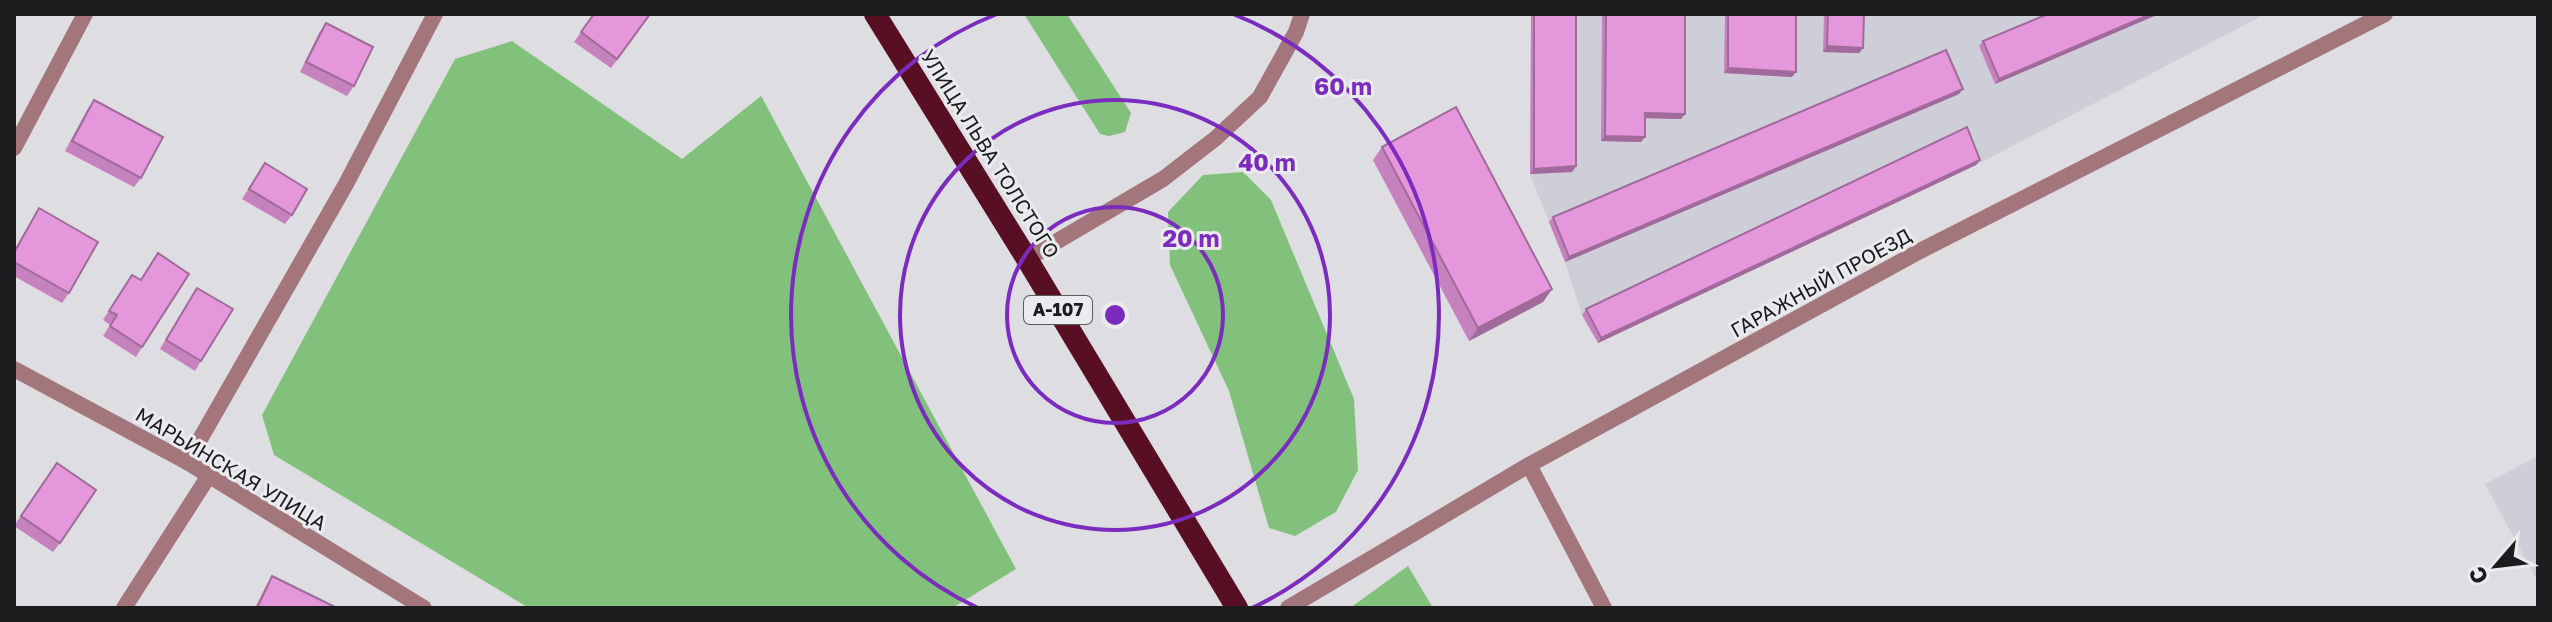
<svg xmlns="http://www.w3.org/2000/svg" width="2552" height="622" viewBox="0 0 2552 622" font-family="'Golos Text',sans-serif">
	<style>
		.built { fill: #ceced9 }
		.green { fill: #82c17c }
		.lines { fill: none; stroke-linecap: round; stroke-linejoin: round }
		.service { stroke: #a3767b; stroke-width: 16 }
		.minor { stroke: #a3767b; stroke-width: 16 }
		.trunk { stroke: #580e23; stroke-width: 22 }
		.wall { fill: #c582bd }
		.shaded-wall { fill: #a06a9a }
		.building { fill: #e597dc; stroke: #a06a9a; stroke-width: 2 }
		.ring { fill: none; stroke: #7b2cbf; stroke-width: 4 }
		.labels { text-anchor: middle; stroke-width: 6; stroke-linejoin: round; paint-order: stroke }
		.shield { fill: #ebebef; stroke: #5a5a5d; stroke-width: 2 }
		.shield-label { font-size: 18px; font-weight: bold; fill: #1c1c1e }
		.street-label { font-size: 20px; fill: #1c1c1e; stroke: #ebebef }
		.centre { fill: #7b2cbf; stroke: #ebebef; stroke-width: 4 }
		.ring-label { font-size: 24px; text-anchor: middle; font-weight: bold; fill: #7b2cbf; stroke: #ebebef; stroke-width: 6; stroke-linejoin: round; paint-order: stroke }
	</style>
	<rect width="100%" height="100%" fill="#dedde2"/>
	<!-- built -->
	<g class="built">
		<path d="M1531,14H2261L2258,18L1976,165L1598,343L1582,315L1565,262L1530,174Z"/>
		<path d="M2538,456V582L2485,484Z"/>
	</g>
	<!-- green -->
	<g class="green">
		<path d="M1024,14H1067L1131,113L1125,132L1109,136L1100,134Z"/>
		<path d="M512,41L682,159L761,96L1016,569L952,608H529L274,455L262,415L455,59Z"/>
		<path d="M1243,172L1271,200L1354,399L1358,470L1336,512L1295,536L1269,528L1229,391L1170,265L1168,212L1203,175Z"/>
		<path d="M1408,566L1433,608H1350Z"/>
	</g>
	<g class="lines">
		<!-- service -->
		<g class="service">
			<path d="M1027,259L1163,179L1216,138L1260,97L1296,32L1302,14"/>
			<path d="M1529,465L1604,608"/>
		</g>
		<!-- minor -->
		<g class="minor">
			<path d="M14,148L85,14"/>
			<path d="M14,369L187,462L424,608"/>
			<path d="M187,462L346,184L435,14"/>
			<path d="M124,608L208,477"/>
			<path d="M1288,608L1529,465L1920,251L2385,14"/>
		</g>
		<!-- trunk -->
		<path class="trunk" d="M875,14L1027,259L1237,608"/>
	</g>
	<!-- wall -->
	<g class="wall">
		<path d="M594,14H651L611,68L574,42Z"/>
		<path d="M1531,14H1576V166L1572,172L1530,174Z"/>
		<path d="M1602,14H1685V114L1681,119L1645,118V137L1641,142L1601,141Z"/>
		<path d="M1725,14H1796L1792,77L1724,73Z"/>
		<path d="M1824,14H1864L1863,48L1859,53L1823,52Z"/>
		<path d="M2048,14H2159L1995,84L1979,46L1983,41Z"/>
		<path d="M326,23L354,86L347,96L300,72L319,33Z"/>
		<path d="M1959,94L1565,262L1549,222L1553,217Z"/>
		<path d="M94,100L141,178L134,187L65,151L87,110Z"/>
		<path d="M1382,147L1552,289L1543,302L1469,341L1373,160Z"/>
		<path d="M1980,160L1976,165L1598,343L1582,315L1586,309Z"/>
		<path d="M265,163L292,215L285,224L242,199Z"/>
		<path d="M39,208L69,293L62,303L14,276V250Z"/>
		<path d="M126,284L142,347L136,357L103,336L110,325L103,320Z"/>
		<path d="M197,288L201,361L195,371L160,349Z"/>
		<path d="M57,463L60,543L53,552L14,526Z"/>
		<path d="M272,576L337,608H255L266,586Z"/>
	</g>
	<!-- shaded-wall -->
	<g class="shaded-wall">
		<path d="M2151,14H2159L1995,84L1999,79Z"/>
		<path d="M1827,46L1863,48L1859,53L1823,52Z"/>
		<path d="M1728,68L1796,72L1792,77L1724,73Z"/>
		<path d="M1963,89L1959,94L1565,262L1569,257Z"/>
		<path d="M1645,113L1685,114L1681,119L1642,118Z"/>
		<path d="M1605,136L1645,137L1641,142L1601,141Z"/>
		<path d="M1980,160L1976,165L1598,343L1601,338Z"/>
		<path d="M1576,166L1572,172L1530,174L1534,169Z"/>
		<path d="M1552,289L1543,302L1469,341L1478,328Z"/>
	</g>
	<!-- building -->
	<g class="building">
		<path d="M594,14H650L617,59L581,32Z"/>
		<path d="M1534,14H1576V166L1534,169Z"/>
		<path d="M1606,14H1685V114L1645,113V137L1605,136Z"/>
		<path d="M1728,14H1796V72L1728,68Z"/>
		<path d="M1828,14H1864L1863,48L1827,46Z"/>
		<path d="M2048,14H2151L1999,79L1983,41Z"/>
		<path d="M326,23L373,47L354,86L306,62Z"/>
		<path d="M1946,50L1963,89L1569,257L1553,217Z"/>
		<path d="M94,100L163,137L141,178L72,141Z"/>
		<path d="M1456,107L1552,289L1478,328L1382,147Z"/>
		<path d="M1967,127L1980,160L1601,338L1586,309Z"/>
		<path d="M265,163L307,189L292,215L249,189Z"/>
		<path d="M39,208L98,242L69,293L14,262V253Z"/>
		<path d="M158,253L189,274L142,347L110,326L117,315L109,311L132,275L141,280Z"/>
		<path d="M197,288L233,309L201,361L166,340Z"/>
		<path d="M57,463L96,490L60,543L21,516Z"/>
		<path d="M272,576L337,608H257Z"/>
	</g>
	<!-- distance rings -->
	<g class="ring">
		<circle cx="1115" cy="315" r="108"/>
		<circle cx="1115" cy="315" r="215"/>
		<path d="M978 608A323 323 0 0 1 997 14M1233 14A323 323 0 0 1 1252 608"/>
	</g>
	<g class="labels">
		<!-- shield labels -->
		<rect class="shield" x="1024" y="296" width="68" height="28" rx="6"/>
		<g class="shield-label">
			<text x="1058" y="316">А-107</text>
		</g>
		<!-- street labels -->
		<g class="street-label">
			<text transform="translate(990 154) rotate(58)" y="7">УЛИЦА ЛЬВА ТОЛСТОГО</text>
			<text transform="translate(1821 283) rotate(-29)" y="7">ГАРАЖНЫЙ ПРОЕЗД</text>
			<text transform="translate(231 469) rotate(31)" y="7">МАРЬИНСКАЯ УЛИЦА</text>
		</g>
	</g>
	<circle cx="1115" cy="315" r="12" class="centre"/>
	<g class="ring-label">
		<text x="1343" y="95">60 m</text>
		<text x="1267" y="171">40 m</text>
		<text x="1191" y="247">20 m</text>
	</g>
	<!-- border -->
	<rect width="2552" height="622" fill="none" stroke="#1c1c1e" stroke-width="32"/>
	<!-- north arrow -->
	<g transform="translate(2496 566) rotate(242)" stroke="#ebebef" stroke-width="6" paint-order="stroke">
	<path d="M0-6L14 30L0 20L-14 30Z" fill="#1c1c1e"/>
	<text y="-12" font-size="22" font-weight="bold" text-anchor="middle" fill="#1c1c1e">С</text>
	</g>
</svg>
